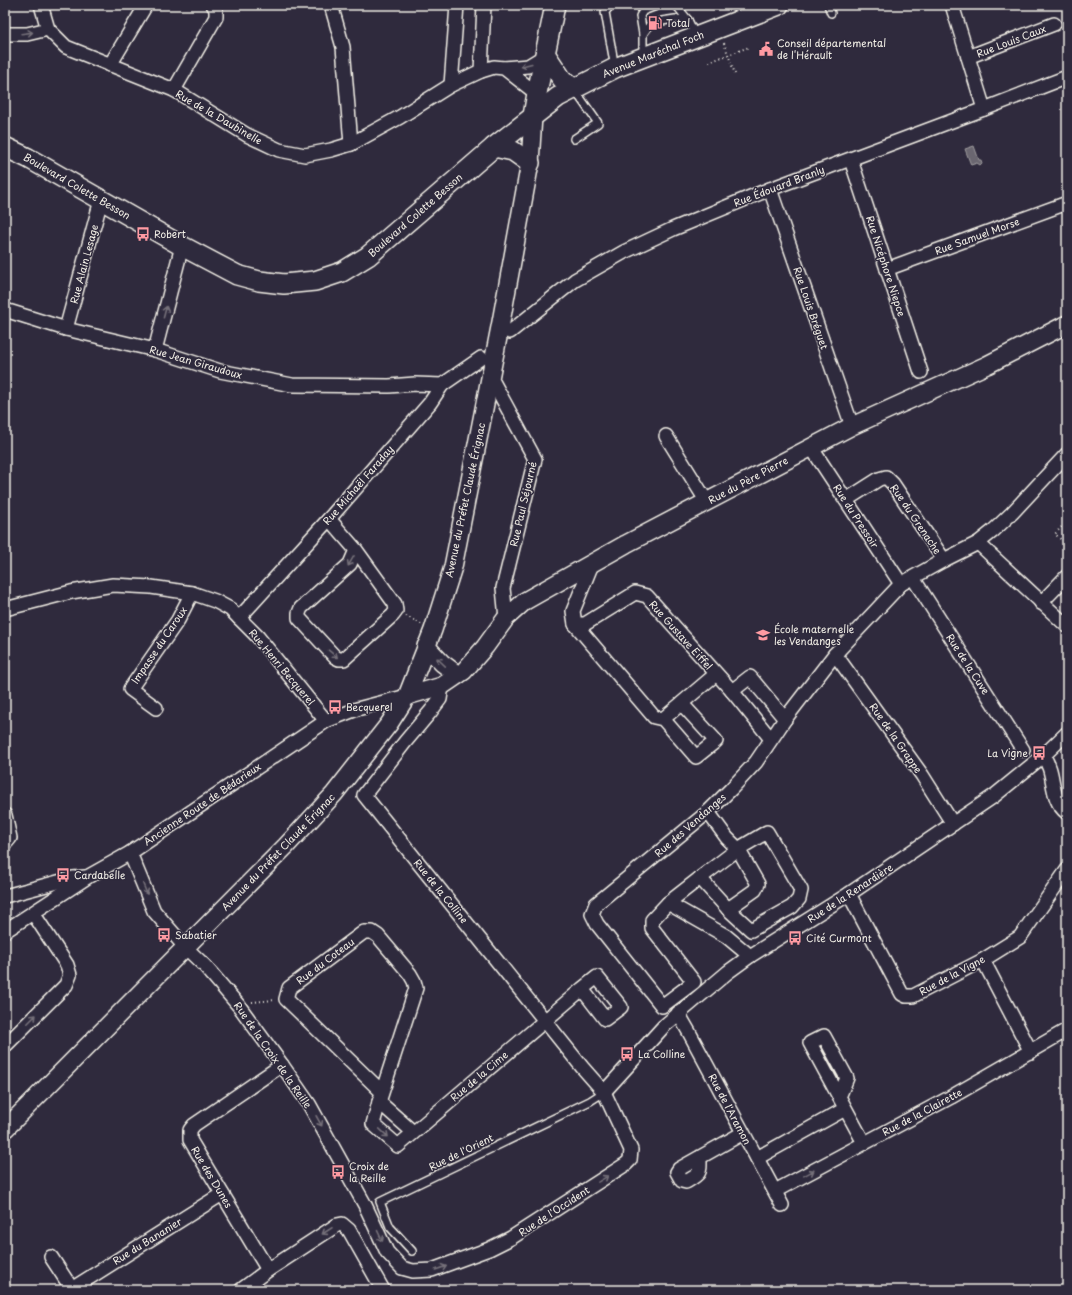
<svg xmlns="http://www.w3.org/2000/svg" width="1072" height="1295" viewBox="0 0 1072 1295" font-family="'Playpen Sans',sans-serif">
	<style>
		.water { fill: #6a6670; stroke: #a19ea0 }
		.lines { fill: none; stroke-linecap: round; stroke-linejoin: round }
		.service-casing { stroke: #f4f1e8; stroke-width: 10 }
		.minor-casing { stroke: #f4f1e8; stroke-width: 16 }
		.tertiary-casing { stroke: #f4f1e8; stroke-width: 20 }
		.secondary-casing { stroke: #f4f1e8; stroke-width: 22 }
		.path { stroke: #f4f1e8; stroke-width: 2; stroke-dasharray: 1 3; stroke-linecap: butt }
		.service { stroke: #2f2a3d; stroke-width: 7 }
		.minor { stroke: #2f2a3d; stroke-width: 13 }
		.tertiary { stroke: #2f2a3d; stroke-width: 17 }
		.secondary { stroke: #2f2a3d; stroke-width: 19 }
		.oneway { stroke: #747079 }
		.labels { text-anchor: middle; stroke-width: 3; stroke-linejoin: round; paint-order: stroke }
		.poi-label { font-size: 10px; fill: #f4f1e8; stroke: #2f2a3d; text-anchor: start }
		.street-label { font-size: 10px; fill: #f4f1e8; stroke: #2f2a3d }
	</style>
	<rect width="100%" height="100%" fill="#2f2a3d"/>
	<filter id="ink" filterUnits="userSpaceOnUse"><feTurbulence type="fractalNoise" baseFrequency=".025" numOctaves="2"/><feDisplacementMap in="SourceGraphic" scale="8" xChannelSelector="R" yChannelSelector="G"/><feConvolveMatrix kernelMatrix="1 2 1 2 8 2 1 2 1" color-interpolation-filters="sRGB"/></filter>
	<g filter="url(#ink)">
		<!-- water -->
		<path class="water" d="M974,146L979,160H981L982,163L980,165L977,163L971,165L965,149Z"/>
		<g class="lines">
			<defs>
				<g id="service">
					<path d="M611,5L605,12L615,68"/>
					<path d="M676,5L688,20"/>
					<path d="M828,5L831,13"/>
					<path d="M662,21L675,19L688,20L696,37"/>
					<path d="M643,34L640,16L643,11L659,5"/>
					<path d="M643,56V34L649,26"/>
					<path d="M574,139L598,123L574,89"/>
					<path d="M412,1251L390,1227L380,1202L590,1101L604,1092"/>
				</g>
				<g id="minor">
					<path d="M41,5L48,29L66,47L174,90L247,135L279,150L305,155L331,150L351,144L400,117L451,85L481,71L494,67L504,68L537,94"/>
					<path d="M331,5L343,47L351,144"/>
					<path d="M952,5L984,109"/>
					<path d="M5,34H27L48,29"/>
					<path d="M968,57L1054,24"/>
					<path d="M110,65L146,5"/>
					<path d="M504,68L528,66L546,55"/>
					<path d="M481,71L484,5"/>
					<path d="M451,85L457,5"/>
					<path d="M174,90L216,17V9L213,5"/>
					<path d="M851,160L921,372"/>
					<path d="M770,189L852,426"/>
					<path d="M887,269L1067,203"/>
					<path d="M5,310L66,329L155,350L220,371L292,385L389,386L415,384L442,385"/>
					<path d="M66,329L101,200"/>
					<path d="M510,332L575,280L624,252L673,229L770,189L984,109L1067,77"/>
					<path d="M155,350L182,246"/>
					<path d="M490,376L535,459L503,588L506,618"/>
					<path d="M666,436L707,502"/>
					<path d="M811,447L901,584"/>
					<path d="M846,500L879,479L886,477L893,484L944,560"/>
					<path d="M329,519L356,550L350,564L301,608L299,613V618L335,657L339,659H344L393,615L396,611L395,604L356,550"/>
					<path d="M978,543L1067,626"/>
					<path d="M592,564L573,611L575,624H585L635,593L647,596L732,691L771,739"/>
					<path d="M913,578L1023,750"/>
					<path d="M1041,603L1067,576"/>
					<path d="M5,609L71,592L113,585L151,587L192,593L215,601L230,609L258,637L326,721"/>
					<path d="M239,618L329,519L430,403L442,385L481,358"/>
					<path d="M575,624L654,717L663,719L696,757L716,741L682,704"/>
					<path d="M835,654L922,775L953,824"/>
					<path d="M732,691L750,677L785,719"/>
					<path d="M156,708L130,689L178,620L192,593"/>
					<path d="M663,719L716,674"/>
					<path d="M1043,756C1057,773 1048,798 1067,813"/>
					<path d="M5,815L10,838L5,844"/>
					<path d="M130,853L154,911L185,947L205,966L239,1006L282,1065L309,1104L365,1205L387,1252L402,1268L413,1271L432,1270L489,1249L511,1238L626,1164L630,1160L631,1150L604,1092L582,1067L364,795L405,742L431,711L440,699L442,686"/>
					<path d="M700,878L738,849L758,884L755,890L728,909"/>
					<path d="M849,894L902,994L906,996H913L983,960L1020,937L1067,870"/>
					<path d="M5,896L73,878L85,877"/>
					<path d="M668,903L700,878L728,909L751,930L792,907L799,899L801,890L767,832L738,849L727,838L708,812"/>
					<path d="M5,931L89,876L130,853L326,721L357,709L407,696"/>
					<path d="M750,956L726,936L668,903L652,920V928L694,982L662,1006L597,924L592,914L596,904L708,812L731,789L756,762L785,719L835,654L901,584L944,560L978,543L993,531L1012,513L1067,454"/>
					<path d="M983,960L1031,1052"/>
					<path d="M678,1013L689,1032L782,1205"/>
					<path d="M5,1046L66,985L70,975L67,965L33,913"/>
					<path d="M604,1092L664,1026L728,972L750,956L849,894L994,796L1043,756L1067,733"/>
					<path d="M839,1097L847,1078L824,1036L810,1043L864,1143"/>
					<path d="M379,1102L416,988L414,981L410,974L378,936L372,932H364L289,988L286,999L382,1092"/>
					<path d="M413,1132L379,1102L373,1124L398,1146L582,989L605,1019L621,1007L597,977L582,989"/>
					<path d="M700,1157C700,1174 701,1173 686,1182L682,1181L677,1172L679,1169L743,1133"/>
					<path d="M757,1158L845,1109"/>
					<path d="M775,1191L951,1097L1067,1030"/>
					<path d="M51,1257L72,1289"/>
					<path d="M268,1270L190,1140V1130L194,1125L282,1065"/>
					<path d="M70,1290L222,1194"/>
					<path d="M241,1290L268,1270L337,1225L342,1224L349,1230L383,1290"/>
				</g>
				<g id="tertiary">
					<path d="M426,646L442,663L458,675"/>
					<path d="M407,696L442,686L464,671L485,647L506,618L525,601L626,544L852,426L987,365L1067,324"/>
					<path d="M5,1129L286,846L334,794L389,724L407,696L433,630L453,567L501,322L530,163L533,116"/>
				</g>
				<g id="secondary">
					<path d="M546,55L562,79L574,89"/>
					<path d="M533,116C539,79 548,42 555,5"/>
					<path d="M5,147L28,158L182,246L237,275L259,281L284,284L315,281L342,272L368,256L494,147L558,97L615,68L779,5"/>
					<path d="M494,147L513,151L530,163"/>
				</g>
			</defs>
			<!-- service casing -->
			<use href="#service" class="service-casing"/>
			<!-- minor casing -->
			<use href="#minor" class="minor-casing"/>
			<!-- tertiary casing -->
			<use href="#tertiary" class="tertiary-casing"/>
			<!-- secondary casing -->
			<use href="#secondary" class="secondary-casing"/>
			<!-- path -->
			<g class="path">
				<path d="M724,43L735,74"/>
				<path d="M709,62L749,47"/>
				<path d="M1063,476L1067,481"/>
				<path d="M1067,521L1055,534L1067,545"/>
				<path d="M406,616L421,624"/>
				<path d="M252,1002L275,1000"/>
				<path d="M1059,1290L1067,1281"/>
			</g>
			<!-- service -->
			<use href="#service" class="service"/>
			<!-- minor -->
			<use href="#minor" class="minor"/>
			<!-- tertiary -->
			<use href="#tertiary" class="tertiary"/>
			<!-- secondary -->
			<use href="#secondary" class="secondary"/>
		</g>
		<!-- one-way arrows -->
		<defs><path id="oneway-shaft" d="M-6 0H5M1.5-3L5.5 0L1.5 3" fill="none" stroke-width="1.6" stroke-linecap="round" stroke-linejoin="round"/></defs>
		<g class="oneway">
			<use href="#oneway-shaft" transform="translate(27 33) rotate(-7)"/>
			<use href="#oneway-shaft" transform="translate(526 65) rotate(166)"/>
			<use href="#oneway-shaft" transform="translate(165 312) rotate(-75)"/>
			<use href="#oneway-shaft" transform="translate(351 561) rotate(120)"/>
			<use href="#oneway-shaft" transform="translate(333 654) rotate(40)"/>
			<use href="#oneway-shaft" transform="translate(441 662) rotate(-136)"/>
			<use href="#oneway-shaft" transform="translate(145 889) rotate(68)"/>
			<use href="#oneway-shaft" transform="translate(32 1019) rotate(-45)"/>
			<use href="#oneway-shaft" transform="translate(319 1121) rotate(61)"/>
			<use href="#oneway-shaft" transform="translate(384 1133) rotate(43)"/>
			<use href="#oneway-shaft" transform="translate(809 1173) rotate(-29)"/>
			<use href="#oneway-shaft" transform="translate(603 1179) rotate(-32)"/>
			<use href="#oneway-shaft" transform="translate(327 1231) rotate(147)"/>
			<use href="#oneway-shaft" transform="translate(380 1236) rotate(65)"/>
			<use href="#oneway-shaft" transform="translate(441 1268) rotate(-19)"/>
		</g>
	</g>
	<!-- icons -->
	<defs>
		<symbol id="fuel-bare" viewBox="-9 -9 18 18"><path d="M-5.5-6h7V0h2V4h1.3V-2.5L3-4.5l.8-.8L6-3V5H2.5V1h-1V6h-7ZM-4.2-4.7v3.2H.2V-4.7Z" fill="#ff9aa2" stroke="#2f2a3d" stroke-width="2.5" paint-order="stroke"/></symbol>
		<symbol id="civic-bare" viewBox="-9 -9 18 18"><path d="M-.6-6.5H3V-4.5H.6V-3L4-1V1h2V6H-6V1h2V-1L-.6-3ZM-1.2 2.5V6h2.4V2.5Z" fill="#ff9aa2" stroke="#2f2a3d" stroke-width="2.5" paint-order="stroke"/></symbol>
		<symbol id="bus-bare" viewBox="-9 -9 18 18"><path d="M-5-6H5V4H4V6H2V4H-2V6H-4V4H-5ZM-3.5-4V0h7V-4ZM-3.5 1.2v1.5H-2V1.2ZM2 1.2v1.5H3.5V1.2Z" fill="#ff9aa2" stroke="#2f2a3d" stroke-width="2.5" paint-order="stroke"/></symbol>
		<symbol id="school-bare" viewBox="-9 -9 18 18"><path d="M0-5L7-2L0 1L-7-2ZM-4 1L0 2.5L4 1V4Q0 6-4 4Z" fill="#ff9aa2" stroke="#2f2a3d" stroke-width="2.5" paint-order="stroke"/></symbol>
	</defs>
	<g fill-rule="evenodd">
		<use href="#fuel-bare" x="645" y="13" width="20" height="20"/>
		<use href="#civic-bare" x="756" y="39" width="20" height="20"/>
		<use href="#bus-bare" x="133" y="224" width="20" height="20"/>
		<use href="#school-bare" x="753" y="625" width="20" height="20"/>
		<use href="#bus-bare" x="325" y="697" width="20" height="20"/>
		<use href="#bus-bare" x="1029" y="743" width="20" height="20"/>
		<use href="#bus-bare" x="53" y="865" width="20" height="20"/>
		<use href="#bus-bare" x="154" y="925" width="20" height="20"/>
		<use href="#bus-bare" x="785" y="928" width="20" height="20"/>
		<use href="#bus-bare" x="617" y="1044" width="20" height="20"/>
		<use href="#bus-bare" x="328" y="1162" width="20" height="20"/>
	</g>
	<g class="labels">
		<!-- poi labels -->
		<g class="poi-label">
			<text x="666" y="27">Total</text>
			<text x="777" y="47">Conseil départemental<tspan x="777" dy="12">de l'Hérault</tspan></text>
			<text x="154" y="238">Robert</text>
			<text x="774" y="633">École maternelle<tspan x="774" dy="12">les Vendanges</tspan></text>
			<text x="346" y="711">Becquerel</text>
			<text x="1028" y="757" text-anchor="end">La Vigne</text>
			<text x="74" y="879">Cardabelle</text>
			<text x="175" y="939">Sabatier</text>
			<text x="806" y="942">Cité Curmont</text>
			<text x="638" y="1058">La Colline</text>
			<text x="349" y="1170">Croix de<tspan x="349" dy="12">la Reille</tspan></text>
		</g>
		<!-- street labels -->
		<g class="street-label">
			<text transform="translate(1011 41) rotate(-21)" y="4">Rue Louis Caux</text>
			<text transform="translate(653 54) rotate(-22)" y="4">Avenue Maréchal Foch</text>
			<text transform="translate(219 117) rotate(30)" y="4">Rue de la Daubinelle</text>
			<text transform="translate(77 186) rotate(30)" y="4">Boulevard Colette Besson</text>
			<text transform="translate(779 186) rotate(-21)" y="4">Rue Édouard Branly</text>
			<text transform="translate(415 215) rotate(-41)" y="4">Boulevard Colette Besson</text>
			<text transform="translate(977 236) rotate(-20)" y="4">Rue Samuel Morse</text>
			<text transform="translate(84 264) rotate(-75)" y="4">Rue Alain Lesage</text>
			<text transform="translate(886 266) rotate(72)" y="4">Rue Nicéphore Niepce</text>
			<text transform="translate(811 308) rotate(71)" y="4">Rue Louis Bréguet</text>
			<text transform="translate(196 362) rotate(16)" y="4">Rue Jean Giraudoux</text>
			<text transform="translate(748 480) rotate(-28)" y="4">Rue du Père Pierre</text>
			<text transform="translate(358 485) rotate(-49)" y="4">Rue Michaël Faraday</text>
			<text transform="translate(465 500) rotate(-78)" y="4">Avenue du Préfet Claude Érignac</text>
			<text transform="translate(523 504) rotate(-77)" y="4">Rue Paul Séjourné</text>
			<text transform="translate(856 516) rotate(57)" y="4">Rue du Pressoir</text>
			<text transform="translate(916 519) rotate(56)" y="4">Rue du Grenache</text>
			<text transform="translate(681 635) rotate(48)" y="4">Rue Gustave Eiffel</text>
			<text transform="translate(159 645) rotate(-56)" y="4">Impasse du Caroux</text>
			<text transform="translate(968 664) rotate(57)" y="4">Rue de la Cuve</text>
			<text transform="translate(282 667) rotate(50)" y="4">Rue Henri Becquerel</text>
			<text transform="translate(896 738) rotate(55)" y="4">Rue de la Grappe</text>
			<text transform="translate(202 804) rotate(-34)" y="4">Ancienne Route de Bédarieux</text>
			<text transform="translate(690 825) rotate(-41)" y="4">Rue des Vendanges</text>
			<text transform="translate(278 852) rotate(-46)" y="4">Avenue du Préfet Claude Érignac</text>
			<text transform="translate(441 891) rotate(51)" y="4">Rue de la Colline</text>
			<text transform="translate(850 893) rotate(-33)" y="4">Rue de la Renardière</text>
			<text transform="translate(325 961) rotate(-37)" y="4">Rue du Coteau</text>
			<text transform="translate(952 975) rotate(-28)" y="4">Rue de la Vigne</text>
			<text transform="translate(273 1055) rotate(55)" y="4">Rue de la Croix de la Reille</text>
			<text transform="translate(479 1076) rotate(-40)" y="4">Rue de la Cime</text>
			<text transform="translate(730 1109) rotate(62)" y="4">Rue de l'Aramon</text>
			<text transform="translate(922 1112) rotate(-28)" y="4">Rue de la Clairette</text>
			<text transform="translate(461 1152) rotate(-26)" y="4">Rue de l'Orient</text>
			<text transform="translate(212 1177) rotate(59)" y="4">Rue des Dunes</text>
			<text transform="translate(554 1211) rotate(-33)" y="4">Rue de l'Occident</text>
			<text transform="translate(147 1241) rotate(-32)" y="4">Rue du Bananier</text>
		</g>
	</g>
	<!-- margin -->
	<rect width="1072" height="1295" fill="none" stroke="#2f2a3d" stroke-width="20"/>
	<rect x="10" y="10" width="1052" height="1275" fill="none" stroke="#f4f1e8" stroke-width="1.5" filter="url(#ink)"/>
</svg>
